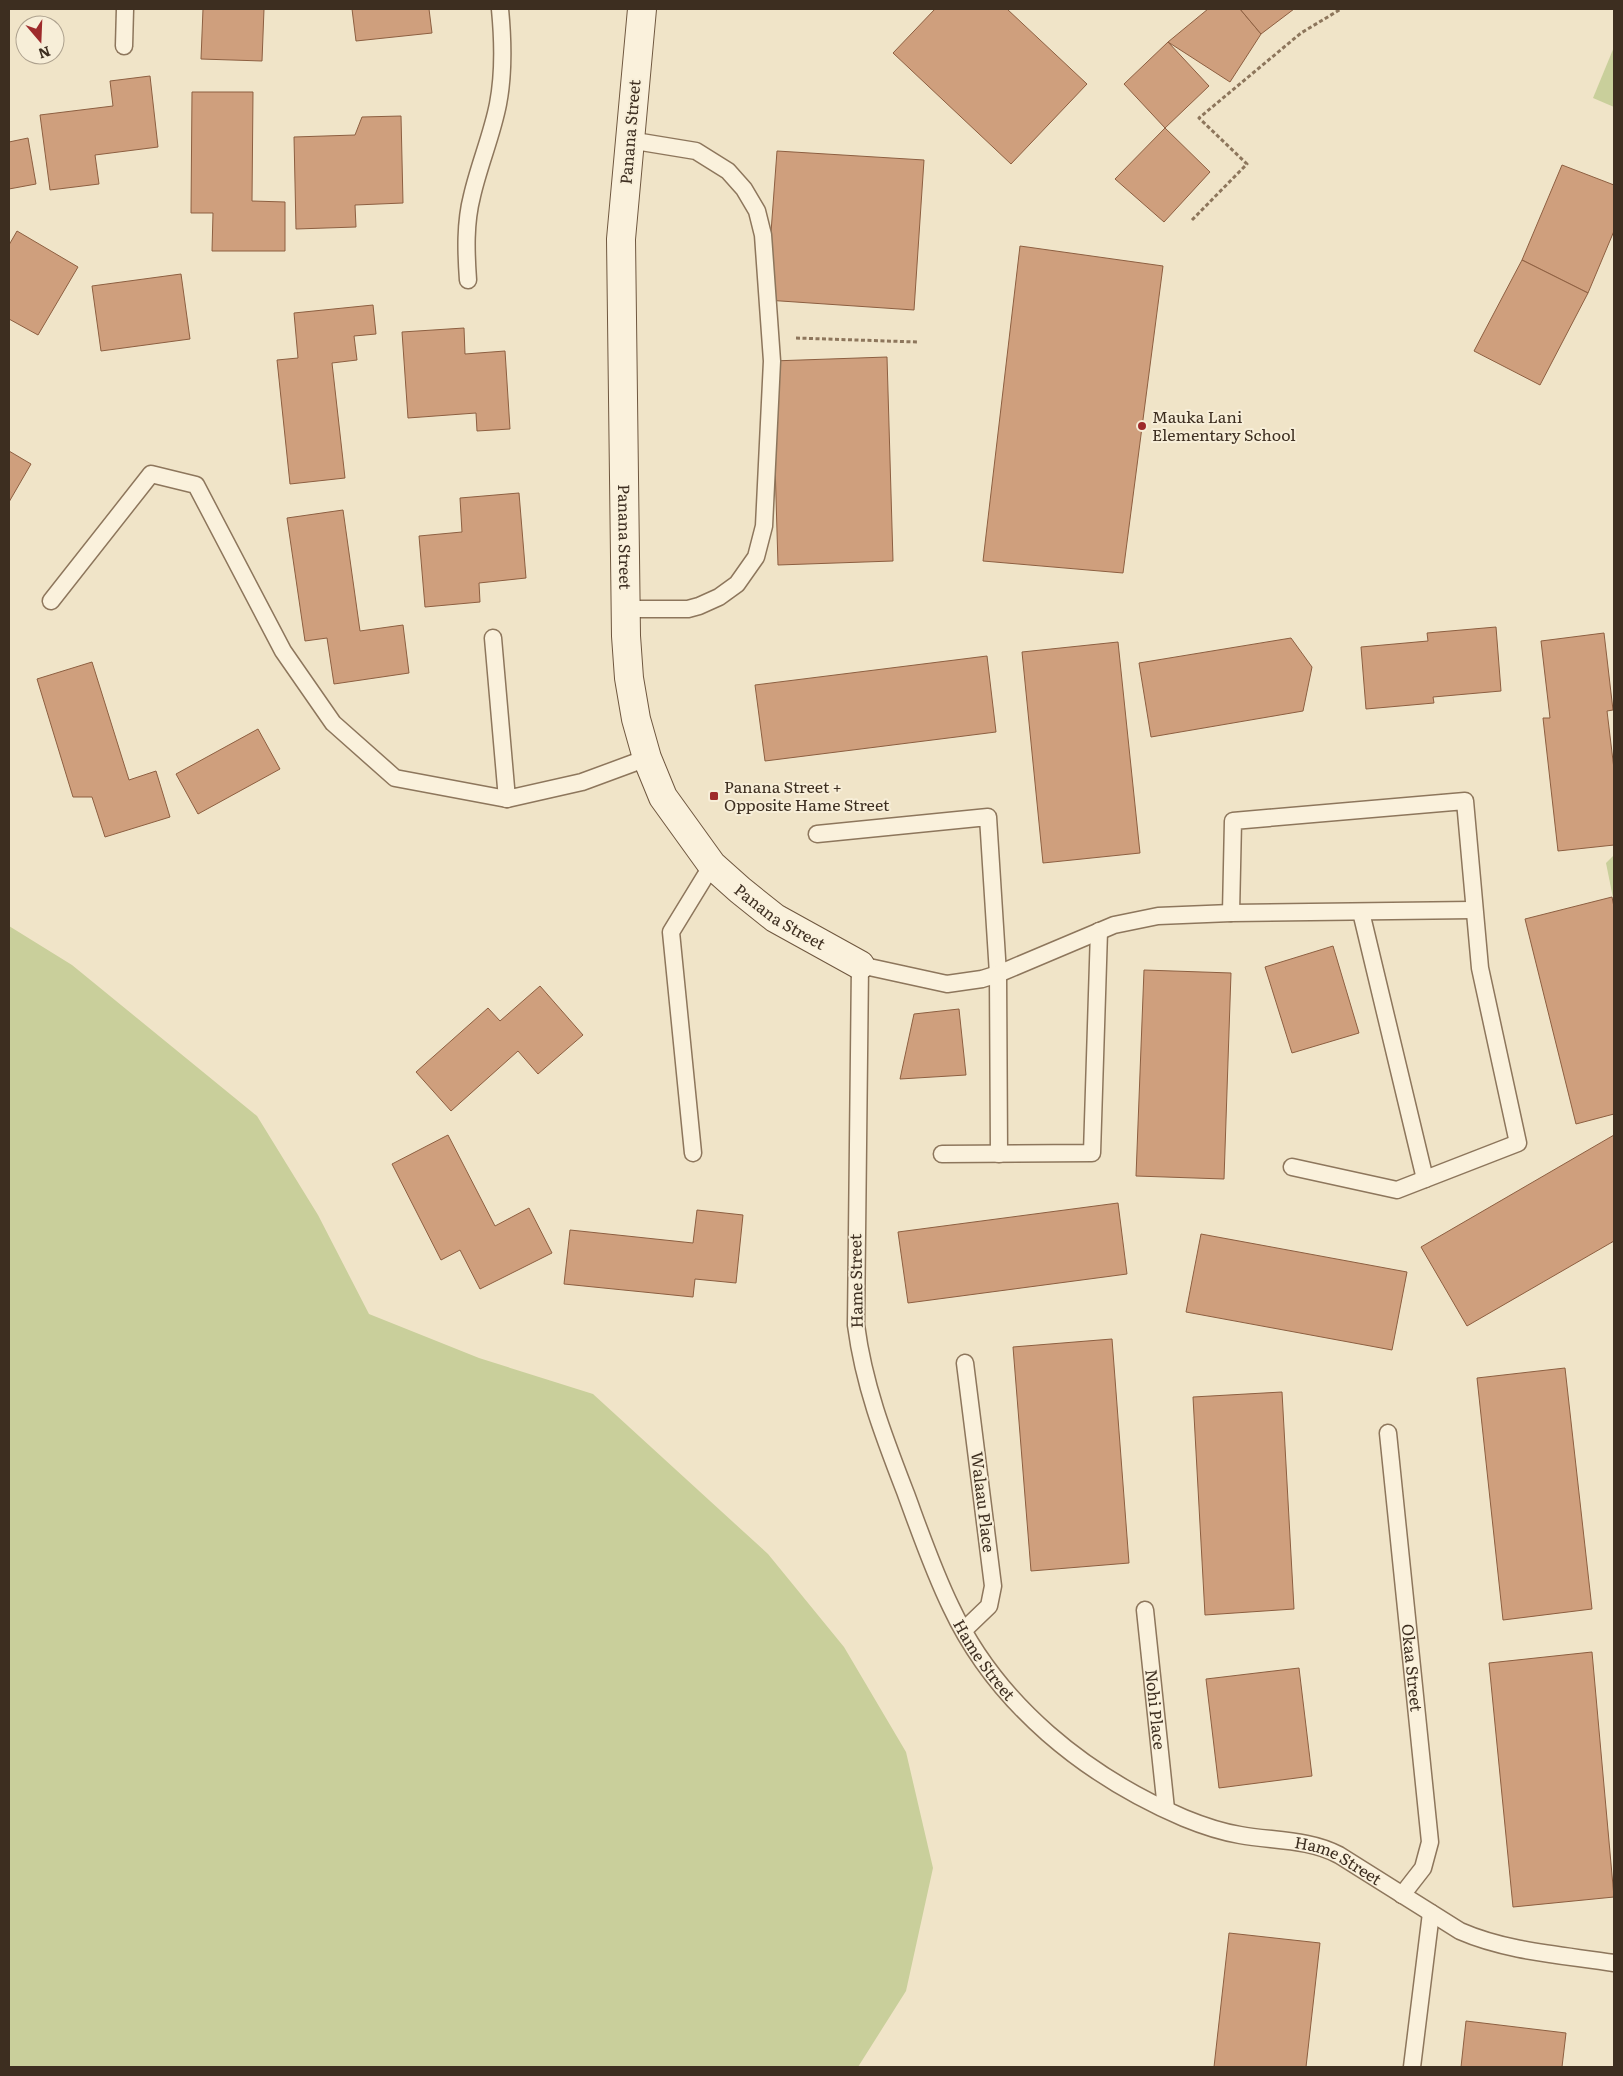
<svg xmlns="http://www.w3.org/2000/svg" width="1623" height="2076" viewBox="0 0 1623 2076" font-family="Literata,serif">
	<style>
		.green { fill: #c9cf9b }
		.building { fill: #cf9f7d; stroke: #8d5f41 }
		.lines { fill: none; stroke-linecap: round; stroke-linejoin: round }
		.lane-casing { stroke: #8d765c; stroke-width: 19 }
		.secondary-casing { stroke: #6f573f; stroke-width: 30 }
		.path { stroke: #8d765c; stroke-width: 3; stroke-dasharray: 4 2.5; stroke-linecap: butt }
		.lane { stroke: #faf1dc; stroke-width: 16 }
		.secondary { stroke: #faf1dc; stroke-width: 28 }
		.poi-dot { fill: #9e2a2b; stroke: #f7eed8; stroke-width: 2 }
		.labels { text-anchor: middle; stroke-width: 4; stroke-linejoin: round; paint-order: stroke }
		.street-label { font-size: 16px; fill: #3d2e20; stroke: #f7eed8 }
		.poi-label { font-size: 16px; fill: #3d2e20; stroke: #f7eed8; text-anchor: start }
	</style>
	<rect width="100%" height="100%" fill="#f0e4c8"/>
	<!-- green -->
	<g class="green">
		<path d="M1614,47V107L1593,98Z"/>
		<path d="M1614,855V903L1606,863Z"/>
		<path d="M9,926L72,965L257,1116L318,1215L369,1314L479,1358L593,1394L768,1554L844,1647L906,1752L933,1868L906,1991L858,2067H9Z"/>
	</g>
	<!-- building -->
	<g class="building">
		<path d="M203,9H264L262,61L201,59Z"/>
		<path d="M352,9H429L432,33L356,41Z"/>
		<path d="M935,9H1007L1087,84L1011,164L893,53Z"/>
		<path d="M1208,9H1240L1261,34L1230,82L1168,42Z"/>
		<path d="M1240,9H1294L1261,34Z"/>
		<path d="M1168,42L1209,86L1165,128L1124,84Z"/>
		<path d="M150,76L158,147L95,155L99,184L50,190L40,115L113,106L110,81Z"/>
		<path d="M192,92H253L252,201L285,202V251H212L213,213H191Z"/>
		<path d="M401,116L403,203L355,205L356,227L296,229L294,137L355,135L362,117Z"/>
		<path d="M1165,128L1210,172L1164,222L1115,179Z"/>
		<path d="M28,138L36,184L9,189V142Z"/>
		<path d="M777,151L924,160L914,310L766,300Z"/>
		<path d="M1562,165L1614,185V231L1588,293L1522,260Z"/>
		<path d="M17,231L78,267L38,335L9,319V245Z"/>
		<path d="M1020,246L1163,266L1123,573L983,561Z"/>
		<path d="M1522,260L1588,293L1540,385L1474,351Z"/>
		<path d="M181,274L190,339L101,351L92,286Z"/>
		<path d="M373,305L376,334L354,336L357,360L332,363L345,478L290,484L277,360L298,358L294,313Z"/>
		<path d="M464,328L465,354L505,351L510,429L477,431L476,413L408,418L402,332Z"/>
		<path d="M887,357L893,561L778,565L772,361Z"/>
		<path d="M9,451L31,464L9,502Z"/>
		<path d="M519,493L526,578L479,583L480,602L425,607L419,536L462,532L460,498Z"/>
		<path d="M343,510L360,631L403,625L409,673L334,684L327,638L305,641L287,518Z"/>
		<path d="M1496,627L1501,691L1433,697L1434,703L1366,709L1361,647L1428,641L1427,633Z"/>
		<path d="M1604,633L1613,710L1607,711L1614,769V845L1558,851L1543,718H1550L1541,641Z"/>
		<path d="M1291,638L1312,667L1303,711L1151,737L1139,663Z"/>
		<path d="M1118,642L1140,853L1043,863L1022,652Z"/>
		<path d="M987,656L996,732L765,761L755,685Z"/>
		<path d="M92,662L129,780L156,771L170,817L105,837L92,797H73L37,679Z"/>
		<path d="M258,729L280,769L198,814L176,774Z"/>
		<path d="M1612,897L1614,907V1114L1576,1124L1525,919Z"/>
		<path d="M1333,946L1359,1033L1292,1053L1265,967Z"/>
		<path d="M1144,970L1231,973L1224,1179L1136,1176Z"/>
		<path d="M540,986L583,1035L538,1074L518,1051L451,1111L416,1072L488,1008L500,1021Z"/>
		<path d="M959,1009L966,1075L900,1079L914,1014Z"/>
		<path d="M448,1135L495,1226L529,1208L552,1253L480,1289L460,1250L441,1260L392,1164Z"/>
		<path d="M1614,1135V1241L1467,1326L1421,1247Z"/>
		<path d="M1118,1203L1127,1274L908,1303L898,1232Z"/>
		<path d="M697,1210L743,1215L736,1283L695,1279L693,1297L564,1284L570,1230L693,1243Z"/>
		<path d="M1201,1234L1407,1272L1392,1350L1186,1312Z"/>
		<path d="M1112,1339L1129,1563L1031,1571L1013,1347Z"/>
		<path d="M1565,1368L1592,1609L1503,1620L1477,1378Z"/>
		<path d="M1282,1392L1294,1609L1205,1615L1193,1397Z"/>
		<path d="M1592,1652L1614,1897L1513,1907L1489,1663Z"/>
		<path d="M1299,1668L1312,1776L1219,1788L1206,1679Z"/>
		<path d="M1229,1933L1320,1943L1306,2067H1214Z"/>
		<path d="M1466,2021L1566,2033L1562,2067H1461Z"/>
	</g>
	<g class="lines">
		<defs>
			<g id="lane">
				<path d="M124,46L125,9"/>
				<path d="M468,280C466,252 465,223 472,196C479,165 492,135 498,104C504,73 503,40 500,9"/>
				<path d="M51,601L151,474L196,485L283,651L333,723L395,778L507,799"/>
				<path d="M626,609H688L699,606L719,597L737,584L756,557L764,526L772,361L763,235L757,211L744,189L728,171L696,151L629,140"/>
				<path d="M493,638L507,799L582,782L647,758"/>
				<path d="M817,834L988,817L998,974L999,1154"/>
				<path id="s1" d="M1473,910L1231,913L1158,916L1114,925L998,974L982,979L947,984L860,965L856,1325C864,1386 884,1437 906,1494C920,1532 933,1570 951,1607C997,1705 1086,1776 1184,1818C1201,1825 1222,1832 1240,1835C1273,1841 1309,1839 1339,1855L1460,1931C1508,1952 1563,1955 1614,1963"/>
				<path d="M1361,912L1425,1179"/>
				<path d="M1231,913L1233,821L1465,801L1480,968L1518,1143L1397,1190L1292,1167"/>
				<path d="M693,1153L671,932L712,865"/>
				<path d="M942,1154L1092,1153L1099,931"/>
				<path id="s2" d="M1388,1433L1430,1842L1423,1868L1402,1895"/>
				<path id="s3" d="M1145,1610L1166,1809"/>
				<path d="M964,1630L989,1606L993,1586L965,1363"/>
				<path d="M1412,2067L1431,1913"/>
			</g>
			<g id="secondary">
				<path id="s4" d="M642,9L621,239L626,636L629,678L636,719L647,758L663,797L712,865L740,890L775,918L860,965"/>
			</g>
		</defs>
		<!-- lane casing -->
		<use href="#lane" class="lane-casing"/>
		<!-- secondary casing -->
		<use href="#secondary" class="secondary-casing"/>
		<!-- path -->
		<g class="path">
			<path d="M1192,220L1247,164L1199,118L1301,33L1341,9"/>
			<path d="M796,338L917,342"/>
		</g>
		<!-- lane -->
		<use href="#lane" class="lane"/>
		<!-- secondary -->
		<use href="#secondary" class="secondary"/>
	</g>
	<!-- markers -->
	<g class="poi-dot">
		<circle cx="1142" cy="426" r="5"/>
		<rect x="709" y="791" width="10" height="10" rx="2.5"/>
	</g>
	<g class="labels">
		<!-- street labels -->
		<g class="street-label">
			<text transform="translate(630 132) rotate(-85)" y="6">Panana Street</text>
			<text dy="6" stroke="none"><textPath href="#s4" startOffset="529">Panana Street</textPath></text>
			<text dy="6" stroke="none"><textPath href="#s4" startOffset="964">Panana Street</textPath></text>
			<text transform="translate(856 1281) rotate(-91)" y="6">Hame Street</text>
			<text transform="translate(983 1502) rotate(83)" y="6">Walaau Place</text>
			<text dy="6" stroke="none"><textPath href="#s1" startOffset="1348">Hame Street</textPath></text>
			<text dy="6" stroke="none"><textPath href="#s2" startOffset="236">Okaa Street</textPath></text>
			<text dy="6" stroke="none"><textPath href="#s3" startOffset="100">Nohi Place</textPath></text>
			<text dy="6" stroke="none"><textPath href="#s1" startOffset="1768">Hame Street</textPath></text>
		</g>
		<!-- poi labels -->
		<g class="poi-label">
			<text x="1152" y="423">Mauka Lani<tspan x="1152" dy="18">Elementary School</tspan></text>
			<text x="724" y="793">Panana Street +<tspan x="724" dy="18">Opposite Hame Street</tspan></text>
		</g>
	</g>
	<!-- border -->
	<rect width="1623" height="2076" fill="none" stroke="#3d2e20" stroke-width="20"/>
	<!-- north arrow -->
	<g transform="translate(40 40) rotate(161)"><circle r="24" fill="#f7eed8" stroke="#ada18e"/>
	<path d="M0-4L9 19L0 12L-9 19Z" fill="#9e2a2b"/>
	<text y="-8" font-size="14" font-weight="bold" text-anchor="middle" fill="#3d2e20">N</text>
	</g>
</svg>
